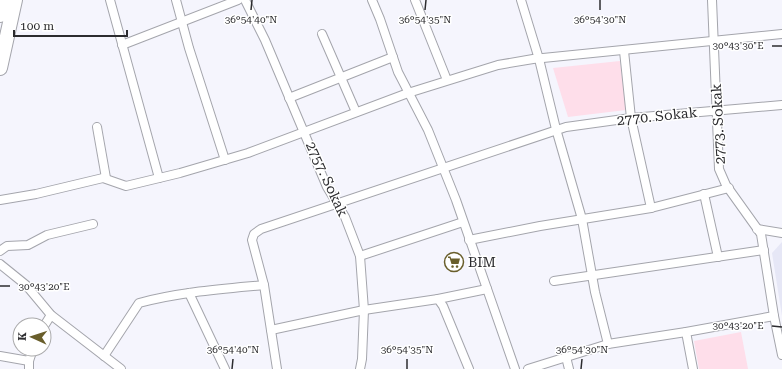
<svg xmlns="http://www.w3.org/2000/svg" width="782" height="369" viewBox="0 0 782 369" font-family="'Roboto Serif',serif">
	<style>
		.built { fill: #e6e7f6 }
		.green { fill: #fedeea }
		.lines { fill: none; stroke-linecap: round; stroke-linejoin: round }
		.minor-casing { stroke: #a4a5ac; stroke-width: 10 }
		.trunk-casing { stroke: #a4a5ac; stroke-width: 16 }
		.minor { stroke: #fff; stroke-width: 8 }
		.trunk { stroke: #fff; stroke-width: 14 }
		.ticks { fill: none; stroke: #2c2c2f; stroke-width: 1.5 }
		.labels { text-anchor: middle; stroke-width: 3; stroke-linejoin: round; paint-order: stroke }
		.street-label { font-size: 14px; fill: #2c2c2f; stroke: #fff }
		.poi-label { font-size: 14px; fill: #2c2c2f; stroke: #fff; text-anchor: start }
		.ticks-label { font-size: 10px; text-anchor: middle; fill: #2c2c2f; stroke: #fff; stroke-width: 3; stroke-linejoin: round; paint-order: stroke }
	</style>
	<rect width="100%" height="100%" fill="#f5f5fd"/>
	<!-- built -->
	<path class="built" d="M782,242V316L772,253Z"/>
	<!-- green -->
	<g class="green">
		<path d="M620,61L626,110L568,117L553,68Z"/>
		<path d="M741,332L748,369H699L694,341Z"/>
	</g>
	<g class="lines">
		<defs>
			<g id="minor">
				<path d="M110,0L159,178"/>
				<path d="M176,0L189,48L225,160"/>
				<path d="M245,0L265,40L327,187L345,217L360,256L364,310L362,359L360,369"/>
				<path d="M372,0L380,19L398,72L428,130L456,200L515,369"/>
				<path d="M415,0L447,80"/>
				<path d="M521,0L539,59L556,129L582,219L595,292L608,344"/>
				<path d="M712,0L719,169L726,185L761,234L774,316L782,355"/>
				<path d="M322,34L356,112"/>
				<path d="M122,45L238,0"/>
				<path d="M624,51L631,118L651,208"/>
				<path d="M289,98L393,57"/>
				<path d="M97,127L106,178"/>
				<path d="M704,194L718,257"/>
				<path d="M0,200L36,194L103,178L126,186L180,173L248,153L408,93L498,65L533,59L782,34"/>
				<path d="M757,229L782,233"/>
				<path d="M469,240L540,226L651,208L729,188"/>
				<path d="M0,251L7,246L28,245L47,235L93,224"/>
				<path d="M360,256L463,222"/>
				<path d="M0,264L26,285L51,315L121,369"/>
				<path d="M554,281L764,250"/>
				<path d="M189,293L225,369"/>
				<path d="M438,299L487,289"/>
				<path d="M44,326L51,315"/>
				<path d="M271,330L364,310L438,299L443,306L469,369"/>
				<path d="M686,332L693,369"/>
				<path d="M0,356L29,361"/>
				<path d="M104,356L139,303C180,292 222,289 264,285"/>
				<path d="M566,357L569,369"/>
				<path d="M29,369V361L33,349"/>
				<path d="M277,369L264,285L252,240L254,234L261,229L566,127L631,118L782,105"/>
				<path d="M528,369L608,344L686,332L774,316"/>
			</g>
			<g id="trunk">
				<path d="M0,15L3,0"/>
				<path d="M0,68L15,0"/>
			</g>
		</defs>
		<!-- minor casing -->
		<use href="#minor" class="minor-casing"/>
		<!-- trunk casing -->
		<use href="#trunk" class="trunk-casing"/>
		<!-- minor -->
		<use href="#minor" class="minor"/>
		<!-- trunk -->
		<use href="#trunk" class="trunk"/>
	</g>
	<!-- ticks -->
	<path class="ticks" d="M251,10L252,0M425,10L426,0M600,10V0M772,46H782M0,286H10M772,326L782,327M232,369L233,359M407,369V359M581,369L582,359"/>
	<!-- icons -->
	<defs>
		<symbol id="supermarket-ring" viewBox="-11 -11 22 22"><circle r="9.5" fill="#fff" stroke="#695e2b" stroke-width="1.5"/><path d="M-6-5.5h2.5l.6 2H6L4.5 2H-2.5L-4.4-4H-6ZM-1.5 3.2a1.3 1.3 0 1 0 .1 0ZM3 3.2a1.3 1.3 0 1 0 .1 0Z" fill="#695e2b"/></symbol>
	</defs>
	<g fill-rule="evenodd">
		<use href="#supermarket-ring" x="443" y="251" width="22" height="22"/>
	</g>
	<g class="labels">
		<!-- street labels -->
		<g class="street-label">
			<text transform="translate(657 116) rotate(-6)" y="5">2770. Sokak</text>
			<text transform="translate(718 124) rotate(-93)" y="5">2773. Sokak</text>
			<text transform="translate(327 179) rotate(65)" y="5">2757. Sokak</text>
		</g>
		<!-- poi labels -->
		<g class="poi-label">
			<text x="468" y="267">BIM</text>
		</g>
	</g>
	<g class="ticks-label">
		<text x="251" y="23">36°54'40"N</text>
		<text x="425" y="23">36°54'35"N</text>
		<text x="600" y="23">36°54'30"N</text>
		<text x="738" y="49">30°43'30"E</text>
		<text x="44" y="290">30°43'20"E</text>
		<text x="738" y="329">30°43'20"E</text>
		<text x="233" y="353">36°54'40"N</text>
		<text x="407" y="353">36°54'35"N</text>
		<text x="582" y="353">36°54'30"N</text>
	</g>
	<!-- north arrow -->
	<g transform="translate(32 337) rotate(273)"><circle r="19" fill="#ffffff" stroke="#ababac"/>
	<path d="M0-3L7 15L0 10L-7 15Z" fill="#695e2b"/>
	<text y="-6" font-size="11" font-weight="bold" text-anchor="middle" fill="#2c2c2f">K</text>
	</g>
	<!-- scale -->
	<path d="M14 30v6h113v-6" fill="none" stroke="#2c2c2f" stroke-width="2"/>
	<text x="20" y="30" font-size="12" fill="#2c2c2f" stroke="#ffffff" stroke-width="3" paint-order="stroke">100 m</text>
</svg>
